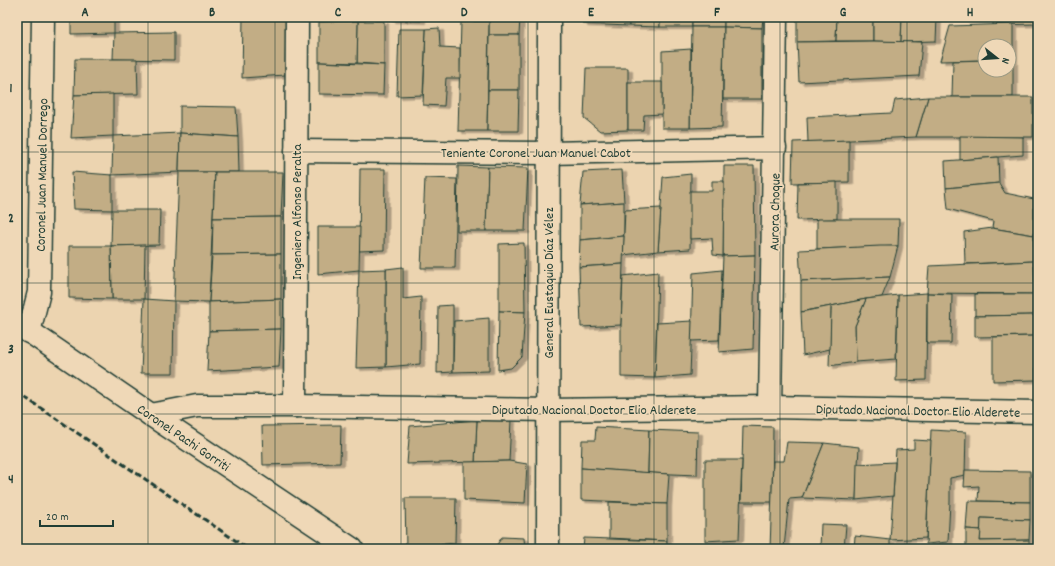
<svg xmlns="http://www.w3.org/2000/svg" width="1055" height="566" viewBox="0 0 1055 566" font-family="Dekko,sans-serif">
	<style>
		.building { fill: #c2ad85; stroke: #1f3d34; filter: url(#shadow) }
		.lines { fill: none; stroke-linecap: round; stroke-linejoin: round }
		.minor-casing { stroke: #1f3d34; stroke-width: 25 }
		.minor { stroke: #efd8b7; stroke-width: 22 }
		.rail { stroke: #1f3d34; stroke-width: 3; stroke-dasharray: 6 3; stroke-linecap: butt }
		.grid { fill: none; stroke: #1f3d34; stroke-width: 1; stroke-opacity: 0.55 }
		.labels { text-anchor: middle; stroke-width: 3.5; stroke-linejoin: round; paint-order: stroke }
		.street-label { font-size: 14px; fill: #1f3d34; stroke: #efd8b7 }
		.neatline { fill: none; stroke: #1f3d34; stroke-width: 1.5 }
		.grid-label { font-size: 13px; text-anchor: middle; font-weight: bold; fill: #1f3d34 }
	</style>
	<defs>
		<filter id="shadow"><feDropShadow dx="4.5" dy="2.5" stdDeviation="0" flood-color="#0004"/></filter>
	</defs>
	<rect width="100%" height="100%" fill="#ecd4b0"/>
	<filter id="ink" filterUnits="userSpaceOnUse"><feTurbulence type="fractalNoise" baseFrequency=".025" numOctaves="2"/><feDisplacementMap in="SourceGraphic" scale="8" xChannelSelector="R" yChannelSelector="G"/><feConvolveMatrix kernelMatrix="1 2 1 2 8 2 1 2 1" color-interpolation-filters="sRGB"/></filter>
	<g filter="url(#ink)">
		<!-- building -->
		<g class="building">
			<path d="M71,17H114V33L71,34Z"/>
			<path d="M243,17H286L285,75L242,78Z"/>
			<path d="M319,17H358V21L319,22Z"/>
			<path d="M391,17H421V21L391,20Z"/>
			<path d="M489,17H520L519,35H489Z"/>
			<path d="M583,17H629V26L583,24Z"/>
			<path d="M629,17H660V27L629,26Z"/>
			<rect x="660" y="17" width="32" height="10"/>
			<rect x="692" y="17" width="32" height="10"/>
			<path d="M724,17H763L762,28L724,27Z"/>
			<path d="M797,17H837L836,41L797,42Z"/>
			<path d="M837,17H873V41H836Z"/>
			<path d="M873,17H902L901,42L873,41Z"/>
			<path d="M902,17H937L936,41L901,42Z"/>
			<path d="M993,17H1035L1036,24L993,25Z"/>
			<path d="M358,21H384V65L357,63Z"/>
			<path d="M358,21L357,63L319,62V22Z"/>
			<path d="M489,21L487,131H458L461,22Z"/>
			<path d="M1013,24V59H1009V46H985V60L940,61L950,26Z"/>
			<path d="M692,27H724L722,127L690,128Z"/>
			<path d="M724,27L762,28V99H723Z"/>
			<path d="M439,28L440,47L460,48V78H446L444,106L423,105L426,29Z"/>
			<path d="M399,29H426L423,95L397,96Z"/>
			<path d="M174,32V60L113,59L114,33Z"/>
			<path d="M489,35H519V90H488Z"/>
			<path d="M873,41L922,42L919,76L799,82L797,42Z"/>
			<path d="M691,49L690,128H662V51Z"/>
			<path d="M75,59H137L138,94L74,95Z"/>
			<path d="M1009,59H1013V97H952L953,61L985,60V70H1009Z"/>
			<path d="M319,62L384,65L383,95L319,94Z"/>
			<path d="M586,68H628V130L600,131L584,118Z"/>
			<path d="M628,82H662V114L644,115L643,130H628Z"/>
			<path d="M488,90H519L518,131H487Z"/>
			<path d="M113,94V136L71,138L74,95Z"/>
			<path d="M928,97H1033V137H916Z"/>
			<path d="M928,97L916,137L808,142L807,117L892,113L895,100Z"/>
			<path d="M180,106L236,107L238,137L180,133Z"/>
			<path d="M180,133L179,172L112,175L113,136Z"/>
			<path d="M180,133L238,137L239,172H179Z"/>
			<path d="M960,136L1023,137V155L960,160Z"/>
			<path d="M849,140V182L792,183L793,142Z"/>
			<path d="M998,157L999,183L946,188L945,161Z"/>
			<path d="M458,166L488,167L486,231H457Z"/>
			<path d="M724,166H754L755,255L723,256Z"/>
			<path d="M488,167L528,168L525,231H486Z"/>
			<path d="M360,169H385L384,250L359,251Z"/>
			<path d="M622,170L624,202L580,205L583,172Z"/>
			<path d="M72,172L112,175V210L74,209Z"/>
			<path d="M179,172H215L209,302L174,301Z"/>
			<path d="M215,172H283L281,217L213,218Z"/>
			<path d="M691,174L690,249L658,251L663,177Z"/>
			<path d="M425,178L457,179L455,268H421Z"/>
			<path d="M712,181H724L723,256L713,255L712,238L690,239V191H712Z"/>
			<path d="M837,182V219L797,220L798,183Z"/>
			<path d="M999,183L1005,193L1034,199V235L992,228L993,221L948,209L946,188Z"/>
			<path d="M624,202V236L580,240V205Z"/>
			<path d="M661,208L658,251L623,255L625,210Z"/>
			<path d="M112,210H160L159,245L111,246Z"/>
			<path d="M281,217V254L212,255L213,218Z"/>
			<path d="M817,219H899L898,246L817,249Z"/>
			<path d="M318,227H360L359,270L318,274Z"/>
			<path d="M992,228L1034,235V261L965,264L964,232Z"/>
			<path d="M624,236L623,264L579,267L580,240Z"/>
			<path d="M524,243L525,312L499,311V244Z"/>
			<path d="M145,245L144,299H112L111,246Z"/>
			<path d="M69,246H111L112,299L69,298Z"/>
			<path d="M880,246H898L890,277L801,281L799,250Z"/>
			<path d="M281,254V299L209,302L212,255Z"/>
			<path d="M755,255L753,349L719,352L723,256Z"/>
			<path d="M1034,261L1035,294L927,293L929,266Z"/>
			<path d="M623,264L621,325L581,327L579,267Z"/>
			<path d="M403,267V299L421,297L420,364L386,367V269Z"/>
			<path d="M386,269V367L356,368L359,270Z"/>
			<path d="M722,270L719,340L691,341L693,273Z"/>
			<path d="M658,272L655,378L621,377V325L623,276Z"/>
			<path d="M890,277L882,297L866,299L801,312V281Z"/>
			<path d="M927,293L952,294L951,343H927Z"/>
			<path d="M927,293L926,380L896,381L898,295Z"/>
			<path d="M975,294H1035V315L975,316Z"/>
			<path d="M898,295L896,359L856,362L855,326L866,299Z"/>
			<path d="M144,299L174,301L173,373H141Z"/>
			<path d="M281,299V329L209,331V302Z"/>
			<path d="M866,299L855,326L856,362L829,366L831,306Z"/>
			<path d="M453,305V372L437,373L438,306Z"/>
			<path d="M831,306L830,349L803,355L801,312Z"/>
			<path d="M499,311L525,312L522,357L511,368L498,370Z"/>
			<path d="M1035,315V336L975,337V316Z"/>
			<path d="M489,318V371L453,372L454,321Z"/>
			<path d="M692,321L690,375L655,378L657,323Z"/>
			<path d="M281,329L279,367L207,371L209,331Z"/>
			<path d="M1035,336L1036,380L993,381V337Z"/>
			<path d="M477,420H511L509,461L475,462Z"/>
			<path d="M477,420L475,462L407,464L410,426Z"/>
			<path d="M341,425L340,463L263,465L262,426Z"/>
			<path d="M743,426L773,427L772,502H741Z"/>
			<path d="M596,427L649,430L648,473L581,468L582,440H595Z"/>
			<path d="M649,430L698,432L697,475L648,473Z"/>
			<path d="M931,430L966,432L965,475L950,478V502L948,542L926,544Z"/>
			<path d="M914,440L931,441L926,538L890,540L896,450L914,449Z"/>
			<path d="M787,442L824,443L802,498L789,499L784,548L770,549L773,461H784Z"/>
			<path d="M824,443L859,447L856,500L802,498Z"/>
			<path d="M705,460H742L739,539L705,541Z"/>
			<path d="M509,461L527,464L525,503L464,500V462Z"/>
			<path d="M895,462L893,496L856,500L857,464Z"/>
			<path d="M581,468L669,474L667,504L581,500Z"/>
			<path d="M965,470L1030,471V502L978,501L979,486L964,487Z"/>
			<path d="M405,498H456L455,543L406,548Z"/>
			<path d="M968,501L1030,502V520L981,518V530L966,529Z"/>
			<path d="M609,502L667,504V541L609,538Z"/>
			<path d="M981,518L1030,520L1029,540L980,541Z"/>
			<path d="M821,524L846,525L844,549H820Z"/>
			<path d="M966,529L981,530L980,541L1029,540V549H966Z"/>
			<path d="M855,536L890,540V549H854Z"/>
			<path d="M502,537L524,538L525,549H494Z"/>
			<path d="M584,538L667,541V549H583Z"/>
		</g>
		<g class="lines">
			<defs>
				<g id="minor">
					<path d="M296,151L549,153L775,148"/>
					<path d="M17,323L151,415L352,549"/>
					<path d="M29,332L39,292L43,17"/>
					<path d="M295,406L297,17"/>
					<path d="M770,407L776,17"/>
					<path d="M151,415L197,406H295L548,410L770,407L1038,412"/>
					<path d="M548,549L549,17"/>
				</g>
			</defs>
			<!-- minor casing -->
			<use href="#minor" class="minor-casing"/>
			<!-- minor -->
			<use href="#minor" class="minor"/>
			<!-- rail -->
			<path class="rail" d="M17,392L248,549"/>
		</g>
	</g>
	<!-- grid -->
	<path class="grid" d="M148,17V549M275,17V549M401,17V549M528,17V549M654,17V549M780,17V549M907,17V549M17,152H1038M17,283H1038M17,414H1038"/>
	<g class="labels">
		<!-- street labels -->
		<g class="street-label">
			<text x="536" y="157">Teniente Coronel Juan Manuel Cabot</text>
			<text transform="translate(41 175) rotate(-89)" y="5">Coronel Juan Manuel Dorrego</text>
			<text transform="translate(296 212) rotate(-90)" y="5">Ingeniero Alfonso Peralta</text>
			<text transform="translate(774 212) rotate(-89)" y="5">Aurora Choque</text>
			<text transform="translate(548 283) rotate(-90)" y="5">General Eustaquio Díaz Vélez</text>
			<text x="594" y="414">Diputado Nacional Doctor Elio Alderete</text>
			<text transform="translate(918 410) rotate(1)" y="5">Diputado Nacional Doctor Elio Alderete</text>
			<text transform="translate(184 437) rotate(34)" y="5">Coronel Pachi Gorriti</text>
		</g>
	</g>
	<!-- margin -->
	<rect width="1055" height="566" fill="none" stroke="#efd8b7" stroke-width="44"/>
	<!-- north arrow -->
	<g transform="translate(997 58) rotate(107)"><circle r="19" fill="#efd8b7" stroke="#9c9a83"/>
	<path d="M0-3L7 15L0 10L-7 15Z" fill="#1f3d34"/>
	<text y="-6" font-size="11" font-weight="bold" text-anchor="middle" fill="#1f3d34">N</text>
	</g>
	<!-- scale -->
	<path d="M40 520v6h73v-6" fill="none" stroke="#1f3d34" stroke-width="2"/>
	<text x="46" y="520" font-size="12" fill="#1f3d34" stroke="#efd8b7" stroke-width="3" paint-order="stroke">20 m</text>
	<rect x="22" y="22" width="1011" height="522" class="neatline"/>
	<g class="grid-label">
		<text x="85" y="16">A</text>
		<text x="212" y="16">B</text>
		<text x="338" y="16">C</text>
		<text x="464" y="16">D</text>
		<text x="591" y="16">E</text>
		<text x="717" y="16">F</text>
		<text x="843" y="16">G</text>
		<text x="970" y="16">H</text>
		<text x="11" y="92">1</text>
		<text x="11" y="222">2</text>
		<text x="11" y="353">3</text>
		<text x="11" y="483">4</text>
	</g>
</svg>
